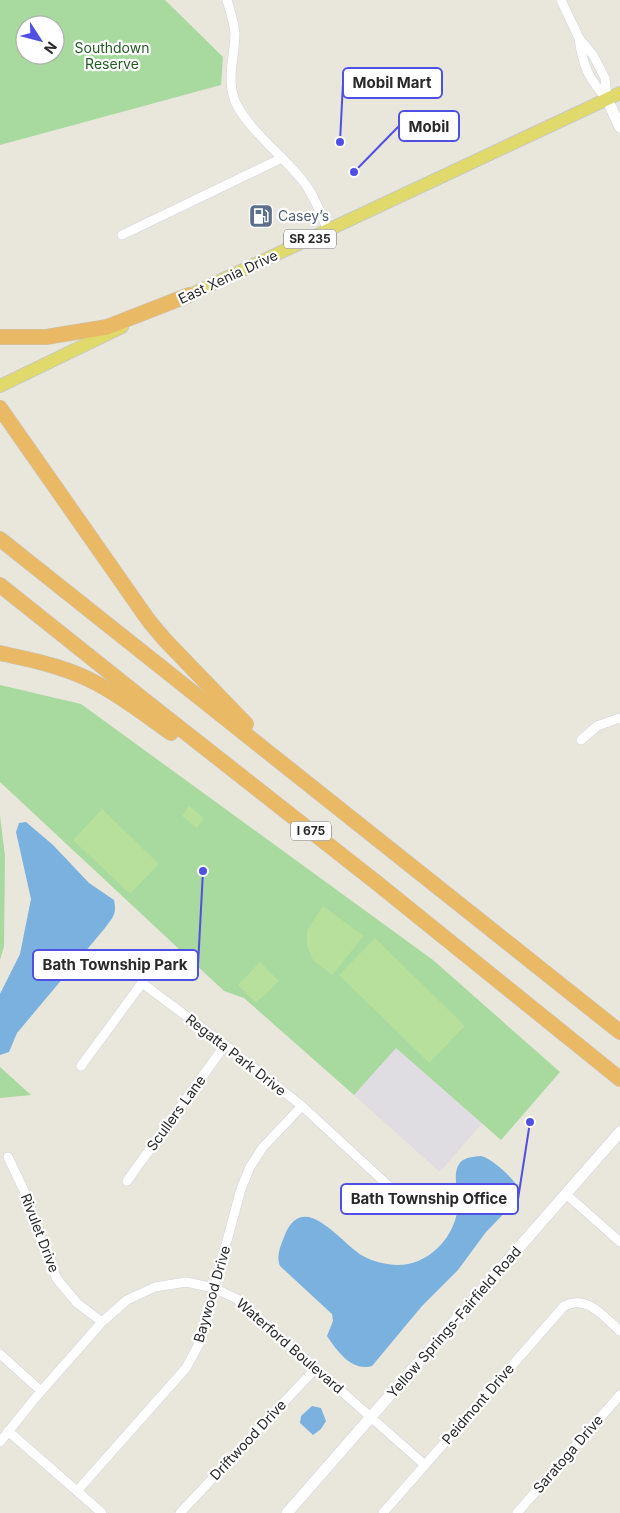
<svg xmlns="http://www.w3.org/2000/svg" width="620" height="1513" viewBox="0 0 620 1513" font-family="Inter,sans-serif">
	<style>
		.industrial { fill: #dfdce2 }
		.green { fill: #a8d99f; fill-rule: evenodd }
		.pitch { fill: #b6e09c }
		.water { fill: #7bb1df }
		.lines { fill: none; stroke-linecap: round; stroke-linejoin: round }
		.street-casing { stroke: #d2d2e0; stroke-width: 10 }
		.secondary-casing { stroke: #d2d2e0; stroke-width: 12 }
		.primary-casing { stroke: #c7c7c7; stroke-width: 14 }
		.highway-casing { stroke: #c7c7c7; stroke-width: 16 }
		.street { stroke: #fff; stroke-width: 9 }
		.secondary { stroke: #fff; stroke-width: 11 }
		.primary { stroke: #dfda6b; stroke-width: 12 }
		.highway { stroke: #eab966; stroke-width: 15 }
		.labels { text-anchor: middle; stroke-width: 4.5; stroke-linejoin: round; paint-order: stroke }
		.shield { fill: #fff; stroke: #696969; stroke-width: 1 }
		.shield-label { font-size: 12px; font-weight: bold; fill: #292929 }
		.park-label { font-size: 14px; fill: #235c22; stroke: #fff }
		.service-label { font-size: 14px; fill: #4e5e75; stroke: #fff; text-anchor: start }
		.street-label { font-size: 14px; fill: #292929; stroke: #fff }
		.leader { fill: none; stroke: #504fe3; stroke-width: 2 }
		.callout-dot { fill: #504fe3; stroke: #fff; stroke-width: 2 }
		.callout { fill: #fff; stroke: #504fe3; stroke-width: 2 }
		.callout-label { font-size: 15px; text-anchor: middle; font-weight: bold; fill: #292929 }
	</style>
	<rect width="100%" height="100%" fill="#e9e6dc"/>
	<!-- industrial -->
	<path class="industrial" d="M396,1048L482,1123L440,1172L354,1095Z"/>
	<!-- green -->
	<g class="green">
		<path d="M0,0H165L223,57L221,85L0,145ZM25,25H55V55H25Z"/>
		<path d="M0,685L81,704L433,960L560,1072L501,1140L396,1048L354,1095L244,998L224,991L0,782Z"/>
		<path d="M0,816L5,856L4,946L0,960Z"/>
		<path d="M0,1067L31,1095L0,1098Z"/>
	</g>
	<!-- pitch -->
	<g class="pitch">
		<path d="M189,806L204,818L197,828L182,816Z"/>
		<path d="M102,809L159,864L130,894L73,840Z"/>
		<path d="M323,906L364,936L332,975L313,960L307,946V930Z"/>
		<path d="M375,938L465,1026L429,1063L339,975Z"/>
		<path d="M260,962L279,981L256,1003L238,985Z"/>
	</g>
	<!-- water -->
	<g class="water">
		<path d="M26,822L53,845L89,883L114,900C117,914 113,917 105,928L17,1033L9,1052L0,1055V994L20,954L31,899L16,832L19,823Z"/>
		<path d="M481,1156C493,1159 514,1179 520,1190L515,1202L486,1232L458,1270L422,1306L372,1366C352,1372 337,1351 327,1336L333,1321L332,1314L280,1266C276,1257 280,1247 284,1237C303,1187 341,1244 363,1256C376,1263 394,1267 408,1264C437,1258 459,1229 458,1200C458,1189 453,1177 458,1166C462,1157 472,1157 481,1156Z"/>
		<path d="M312,1406L321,1408L326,1421L321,1429L313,1435L300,1423L301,1416Z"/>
	</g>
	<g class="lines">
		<defs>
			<g id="street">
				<path d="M227,0C230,11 234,22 235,33C235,57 226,78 235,101C245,126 284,157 302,180C314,194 320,213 328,230"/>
				<path d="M561,0L579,38L593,55L605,78L607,99"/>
				<path d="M579,38C583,66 588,78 607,99"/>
				<path d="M122,235L282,158"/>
				<path d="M581,740L597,726L620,718"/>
				<path d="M81,1066L142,983L225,1045L302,1106L392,1189L400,1203"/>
				<path d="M8,1157L28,1199L41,1242L57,1279L77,1303L102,1322"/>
				<path d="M127,1181L225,1045"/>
				<path d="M566,1194L620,1242"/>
				<path d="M0,1354L41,1391"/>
				<path d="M8,1431L102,1513"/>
				<path d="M0,1442L36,1397L102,1322L127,1300L155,1287L186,1282L214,1288L237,1299L425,1465"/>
				<path d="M77,1491L186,1368L199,1344L241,1189L250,1167L263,1147L302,1106"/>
				<path d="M180,1513L316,1368"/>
				<path d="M383,1513L564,1306C587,1294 604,1317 620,1331"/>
				<path d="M517,1513L620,1395"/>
			</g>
			<g id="secondary">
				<path d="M607,99L620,127"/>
				<path d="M287,1513L620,1132"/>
			</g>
			<g id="primary">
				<path d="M181,299L620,93"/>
				<path d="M0,386L122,327"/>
			</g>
			<g id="highway">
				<path d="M0,337H46L107,327L189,295"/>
				<path d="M0,408L149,621L165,640L246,724"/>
				<path d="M0,539L620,1032"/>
				<path d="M0,585L148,703L377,883L620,1079"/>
				<path d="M0,653C32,660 67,667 96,683C123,697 147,716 171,733"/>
			</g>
		</defs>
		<!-- street casing -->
		<use href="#street" class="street-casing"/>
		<!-- secondary casing -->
		<use href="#secondary" class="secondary-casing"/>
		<!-- primary casing -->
		<use href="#primary" class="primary-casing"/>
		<!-- highway casing -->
		<use href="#highway" class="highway-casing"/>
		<!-- street -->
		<use href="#street" class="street"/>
		<!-- secondary -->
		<use href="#secondary" class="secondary"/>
		<!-- primary -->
		<use href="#primary" class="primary"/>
		<!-- highway -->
		<use href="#highway" class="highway"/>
	</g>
	<!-- icons -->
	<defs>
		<symbol id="fuel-square" viewBox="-11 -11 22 22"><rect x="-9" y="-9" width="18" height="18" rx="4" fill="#5c6f8a" stroke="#fff"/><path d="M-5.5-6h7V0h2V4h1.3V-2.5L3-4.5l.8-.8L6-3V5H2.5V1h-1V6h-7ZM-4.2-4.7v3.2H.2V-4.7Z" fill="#fff"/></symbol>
	</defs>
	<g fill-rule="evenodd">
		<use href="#fuel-square" x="247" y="202" width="28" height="28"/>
	</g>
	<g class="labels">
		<!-- shield labels -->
		<g class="shield">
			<rect x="284" y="229.5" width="52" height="19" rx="4"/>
			<rect x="291" y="821.5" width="40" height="19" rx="4"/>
		</g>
		<g class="shield-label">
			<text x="310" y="243">SR 235</text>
			<text x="311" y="835">I 675</text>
		</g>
		<!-- park labels -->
		<g class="park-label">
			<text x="112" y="53">Southdown<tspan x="112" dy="16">Reserve</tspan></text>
		</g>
		<!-- service labels -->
		<g class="service-label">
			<text x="278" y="221">Casey’s</text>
		</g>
		<!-- street labels -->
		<g class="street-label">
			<text transform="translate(228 277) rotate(-25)" y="5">East Xenia Drive</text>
			<text transform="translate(236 1055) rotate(38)" y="5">Regatta Park Drive</text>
			<text transform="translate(176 1113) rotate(-54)" y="5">Scullers Lane</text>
			<text transform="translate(40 1233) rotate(69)" y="5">Rivulet Drive</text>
			<text transform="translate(212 1294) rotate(-74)" y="5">Baywood Drive</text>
			<text transform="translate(454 1322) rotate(-49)" y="5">Yellow Springs-Fairfield Road</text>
			<text transform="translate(290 1346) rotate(41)" y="5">Waterford Boulevard</text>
			<text transform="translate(478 1404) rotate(-49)" y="5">Peidmont Drive</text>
			<text transform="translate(248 1440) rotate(-47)" y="5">Driftwood Drive</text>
			<text transform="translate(568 1454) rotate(-49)" y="5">Saratoga Drive</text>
		</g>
	</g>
	<!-- callouts -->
	<path class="leader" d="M340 142L343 83M354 172L399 126M203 871L198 965M530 1122L518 1199"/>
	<g class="callout-dot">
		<circle cx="340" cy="142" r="5"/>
		<circle cx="354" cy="172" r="5"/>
		<circle cx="203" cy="871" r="5"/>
		<circle cx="530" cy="1122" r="5"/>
	</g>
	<g class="callout">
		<rect x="343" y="68" width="99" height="30" rx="5"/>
		<rect x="399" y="111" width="60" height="30" rx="5"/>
		<rect x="33" y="950" width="165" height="30" rx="5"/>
		<rect x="341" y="1184" width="177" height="30" rx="5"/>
	</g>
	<g class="callout-label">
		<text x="392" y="88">Mobil Mart</text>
		<text x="429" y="132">Mobil</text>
		<text x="115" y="970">Bath Township Park</text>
		<text x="429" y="1204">Bath Township Office</text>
	</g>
	<!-- north arrow -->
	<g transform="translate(40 40) rotate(126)"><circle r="24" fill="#ffffff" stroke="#a9a9a9"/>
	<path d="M0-4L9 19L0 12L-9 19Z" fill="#504fe3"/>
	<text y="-8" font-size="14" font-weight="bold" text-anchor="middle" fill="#292929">N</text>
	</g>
</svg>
